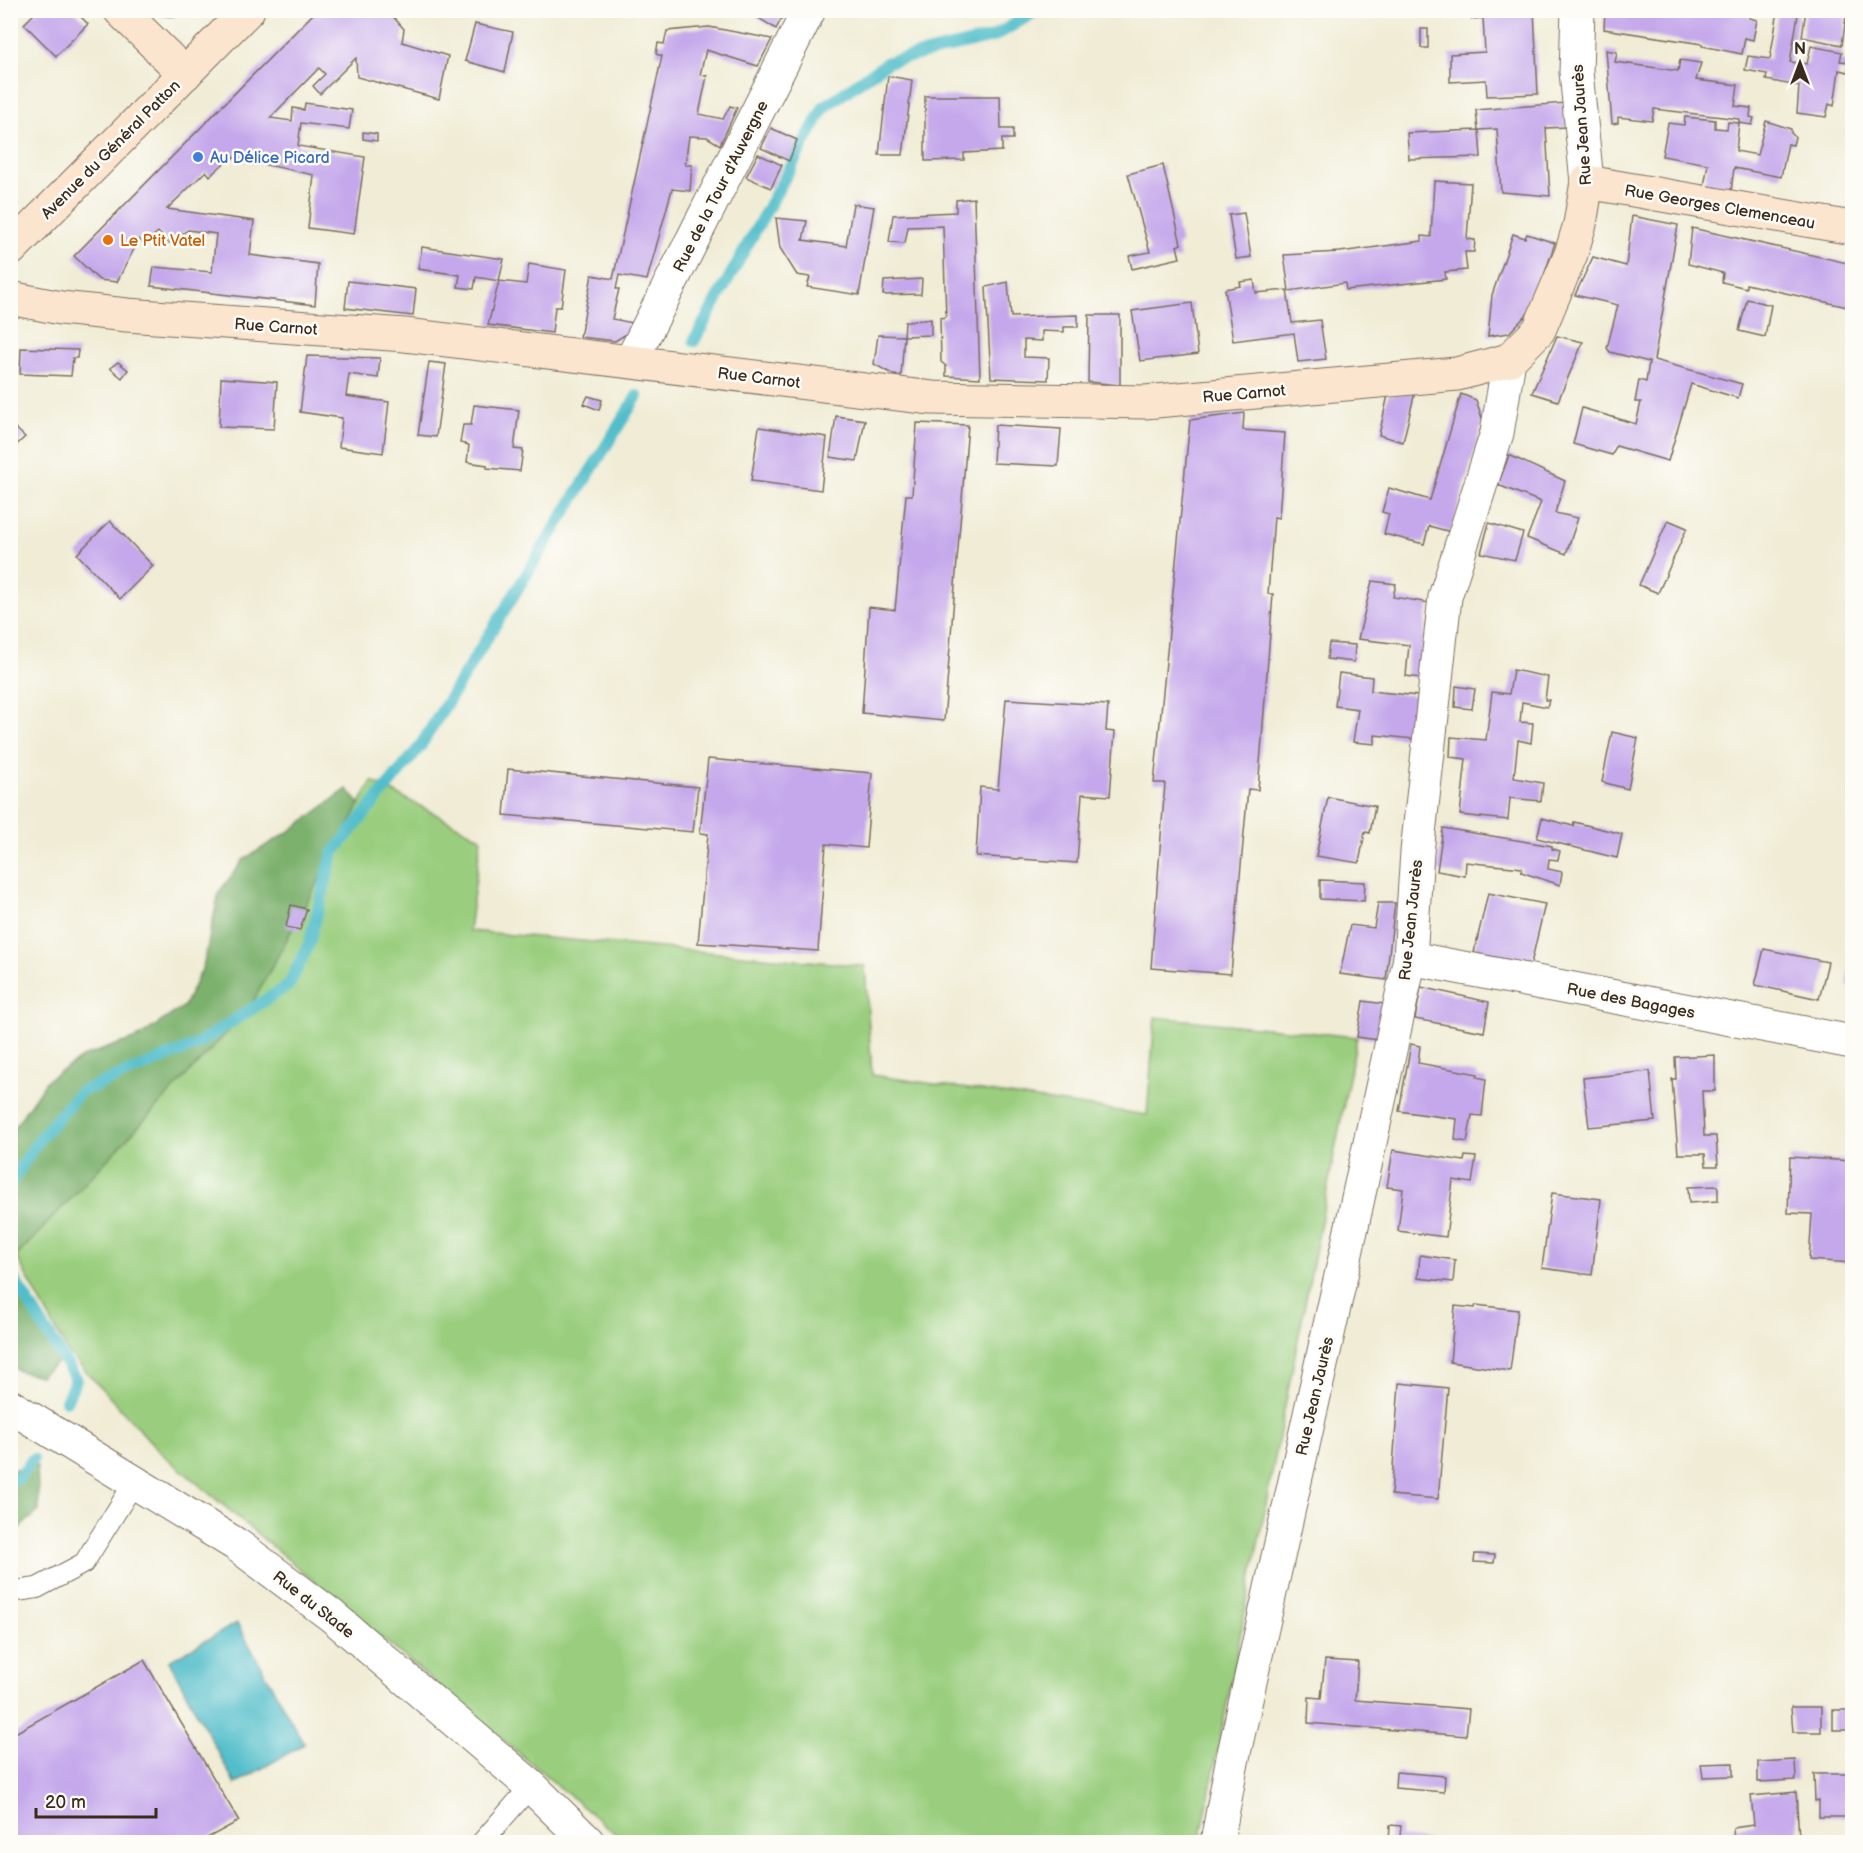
<svg xmlns="http://www.w3.org/2000/svg" width="1863" height="1853" viewBox="0 0 1863 1853" font-family="'Balsamiq Sans',sans-serif">
	<style>
		.green { fill: #9ace7e; stroke: #6a7c4e; stroke-width: 1.5 }
		.forest { fill: #7bb16d; stroke: #5b6e46; stroke-width: 1.5 }
		.water { fill: #51beca; stroke: #467474; stroke-width: 1.5 }
		.lines { fill: none; stroke-linecap: round; stroke-linejoin: round }
		.stream { stroke: #51beca; stroke-width: 12 }
		.building { fill: #c5a8eb }
		.lane-casing { stroke: #7a6e5e; stroke-width: 22 }
		.street-casing { stroke: #7a6e5e; stroke-width: 35 }
		.secondary-casing { stroke: #7a6e5e; stroke-width: 35 }
		.lane { stroke: #fff; stroke-width: 20 }
		.street { stroke: #fff; stroke-width: 33 }
		.secondary { stroke: #fbe5cf; stroke-width: 33 }
		.shop-dot { fill: #3f7fe0; stroke: #fdfcf7; stroke-width: 2 }
		.food-dot { fill: #e8710a; stroke: #fdfcf7; stroke-width: 2 }
		.labels { text-anchor: middle; stroke-width: 5; stroke-linejoin: round; paint-order: stroke }
		.street-label { font-size: 16px; fill: #3b2a1e; stroke: #fdfcf7 }
		.shop-label { font-size: 16px; fill: #366cbe; stroke: #fdfcf7; text-anchor: start }
		.food-label { font-size: 16px; fill: #c56008; stroke: #fdfcf7; text-anchor: start }
	</style>
	<rect width="100%" height="100%" fill="#fdfcf7"/>
	<filter id="ink" filterUnits="userSpaceOnUse"><feTurbulence type="fractalNoise" baseFrequency=".0167" numOctaves="2"/><feDisplacementMap in="SourceGraphic" scale="12" xChannelSelector="R" yChannelSelector="G"/><feConvolveMatrix kernelMatrix="1 2 1 2 8 2 1 2 1" color-interpolation-filters="sRGB"/></filter>
	<filter id="wash" filterUnits="userSpaceOnUse"><feTurbulence type="fractalNoise" baseFrequency=".008" numOctaves="4" result="noise"/><feDisplacementMap in="SourceGraphic" scale="24" xChannelSelector="R" yChannelSelector="G"/><feGaussianBlur stdDeviation="1.35" result="paint"/><feColorMatrix in="noise" values="0 0 0 0 0 0 0 0 0 0 0 0 0 0 0 0 0 1.4 0 .05"/><feComposite in="paint" operator="in"/></filter>
	<g filter="url(#wash)">
		<rect width="100%" height="100%" fill="#f0ecd5"/>
		<!-- green -->
		<path class="green" d="M372,781L481,838L469,931L865,966L872,1075L1147,1115L1155,1017L1357,1037L1200,1842H625L161,1453L68,1352L11,1247L249,1009Z"/>
		<!-- forest -->
		<g class="forest">
			<path d="M347,789L360,804L249,1009L11,1262V1132L47,1080L85,1056L139,1037L184,1006L203,967L219,892L244,859L290,831Z"/>
			<path d="M10,1281L55,1334L62,1359L40,1376L19,1371L11,1366Z"/>
			<path d="M37,1466L39,1511L11,1535V1470Z"/>
		</g>
		<!-- water -->
		<path class="water" d="M237,1623L304,1744L235,1784L169,1661Z"/>
		<g class="lines">
			<!-- stream -->
			<g class="stream">
				<path d="M694,341L824,107L888,62L993,37L1038,10"/>
				<path d="M10,1184L40,1138L80,1092L194,1046L289,985L309,944L333,853L419,748L637,396"/>
				<path d="M10,1273L76,1379L66,1401"/>
				<path d="M10,1481L19,1478L33,1459"/>
			</g>
		</g>
		<g id="blocks">
			<!-- building -->
			<g class="building">
				<path d="M38,10H74L88,24L56,56L24,24Z"/>
				<path d="M154,10H182L175,17L158,15Z"/>
				<path d="M317,10H387L404,29L402,42L448,56L439,99L357,77L356,58L320,94L313,86L325,74L319,68L270,118L292,121L293,108L304,110L305,103L352,110L349,129L301,123L298,146L365,157L354,234L308,228L314,175L231,157L210,176L206,171L167,209L254,221L250,255L318,264L315,305L151,286L154,267L212,272L216,234L188,230L169,243L158,232L144,244L139,239L133,244L135,247L117,282L99,280L74,256Z"/>
				<path d="M746,10H786L776,29Z"/>
				<path d="M1471,10H1534L1538,94L1487,96L1486,80L1450,82V54L1485,52L1483,18L1472,19Z"/>
				<path d="M1605,10H1751L1749,18L1757,20L1753,40L1745,38L1742,54L1702,46V44L1604,29Z"/>
				<path d="M1806,10H1847L1842,45L1802,37Z"/>
				<path d="M1778,11L1798,15L1790,62L1807,64L1811,46L1842,52L1840,61L1849,62L1848,72L1839,70L1834,106L1829,104L1826,117L1797,113L1799,86L1766,80L1767,74L1745,70L1748,56L1770,59Z"/>
				<path d="M475,24L513,32L505,72L465,61Z"/>
				<path d="M709,27L772,39L758,66L706,50L700,75L707,76L699,114L723,119L730,106L737,108L720,145L707,137L689,136L685,165H692L690,191L672,189L647,280L619,275L616,289H619L612,319L633,323L628,333L615,341L580,337L592,275L613,279L662,56L656,54L658,43L664,44L667,31Z"/>
				<rect x="1421" y="29" width="7" height="19"/>
				<path d="M1606,50L1617,52L1615,62L1678,71L1680,60L1701,63L1696,80L1738,85L1735,106L1751,108L1750,117L1754,118L1752,125L1739,123V119L1654,109L1652,121L1618,117V123L1612,124Z"/>
				<path d="M888,76L912,80L903,155H879Z"/>
				<path d="M925,96H1000L1001,129H1013V139H1002V151L964,153V160L925,161Z"/>
				<path d="M1566,103L1568,127L1546,128L1550,196L1501,192L1497,129L1479,130L1481,157L1409,159L1407,133L1478,130L1476,110Z"/>
				<path d="M1685,117L1715,120V128L1727,129L1728,122L1739,123L1736,151L1757,155L1766,121L1791,129V133L1795,137L1793,145L1788,144L1781,177L1734,168L1730,199L1704,186L1708,164L1662,156L1668,123L1684,125Z"/>
				<path d="M771,128L797,140L789,161L761,148Z"/>
				<path d="M363,132L377,134V141L363,139Z"/>
				<path d="M758,154L782,165L771,188L746,177Z"/>
				<path d="M1163,165L1181,244L1177,246L1180,258L1132,269L1129,256L1150,252L1128,174Z"/>
				<path d="M1434,181L1471,183L1467,239L1475,240L1474,252H1465L1467,270L1445,272L1446,279L1346,290L1345,283L1289,291L1284,255L1340,252L1422,241V236L1431,237Z"/>
				<path d="M974,198L980,378L946,376V366L941,362L940,318L946,317L943,226L908,227L905,243L889,242L893,215L956,212V200Z"/>
				<path d="M853,204L874,207L859,295L807,287L810,277L797,275L780,248L776,218L807,221L803,240L846,246Z"/>
				<path d="M1244,213L1251,257L1236,259L1229,215Z"/>
				<path d="M1632,216L1678,225L1654,360L1742,384L1738,398L1691,384L1668,461L1616,446L1612,455L1573,444L1582,408L1636,424L1641,402H1635L1639,380L1646,382L1649,362L1610,352L1607,348L1618,305L1575,295L1593,257L1626,266Z"/>
				<path d="M1692,228L1852,264V308L1746,284V288L1722,282L1723,273L1688,264Z"/>
				<path d="M1513,234L1525,238L1527,234L1555,243L1533,308L1509,333L1488,336L1492,295Z"/>
				<path d="M422,247L504,259L499,281L476,277L474,289L458,287L460,275L418,269Z"/>
				<path d="M529,264L566,270L561,307H555L552,333L488,325L499,281L526,284Z"/>
				<path d="M922,279L921,294L883,295L884,281Z"/>
				<path d="M1254,280L1256,293L1287,290L1292,323L1320,320L1326,359L1298,362L1294,333L1233,341L1225,289L1241,286L1240,282Z"/>
				<path d="M348,281L416,289L413,316L345,308Z"/>
				<path d="M1008,282L1011,317L1078,315V327H1064V332L1042,331V341L1024,340V357L1049,358L1048,380L991,378L986,287Z"/>
				<path d="M1747,299L1771,305L1765,337L1739,331Z"/>
				<path d="M1192,303L1198,354L1140,361L1132,311Z"/>
				<path d="M1089,315H1120V385L1088,382Z"/>
				<path d="M931,319V335L904,336L905,322Z"/>
				<path d="M878,335L904,336L901,376L894,375L874,364Z"/>
				<path d="M1557,336L1583,342L1558,401L1532,393Z"/>
				<path d="M21,348L78,350L77,358H73L71,376L20,374Z"/>
				<path d="M307,356L380,358L378,378L349,374L346,396L389,402L383,453L339,447L342,418L300,412Z"/>
				<path d="M118,362L128,370L122,378L110,368Z"/>
				<path d="M429,362L446,364L436,437L418,435Z"/>
				<path d="M221,378L277,382L274,429L219,427Z"/>
				<path d="M1415,392L1403,442L1379,435L1388,395Z"/>
				<path d="M1461,394L1476,400L1483,421L1451,532L1429,526L1424,544L1384,534L1389,514L1382,512L1389,488L1430,500Z"/>
				<path d="M588,396L602,400L599,410L584,404Z"/>
				<path d="M474,405L519,410L514,449L523,450L520,471L487,468V465L467,462L469,445L460,443L463,425H471Z"/>
				<path d="M1244,413L1243,430L1285,433L1279,518L1274,517L1268,594H1273L1258,790L1248,789L1231,974L1151,968L1165,783H1154L1190,420Z"/>
				<path d="M836,416L865,420L857,461L830,457Z"/>
				<path d="M10,423L25,437L10,451Z"/>
				<path d="M917,423L968,425L944,721L862,713L869,607L895,610L906,495H912Z"/>
				<path d="M995,425L1061,429L1058,466L993,463Z"/>
				<path d="M759,427L827,437L821,490L751,481Z"/>
				<path d="M1509,455L1565,481L1555,513L1578,518L1566,554L1527,538L1541,502L1498,485Z"/>
				<path d="M1668,520L1687,528L1658,593L1639,585Z"/>
				<path d="M110,521L153,566L120,599L77,554Z"/>
				<path d="M1489,523L1523,533L1515,560L1481,553Z"/>
				<path d="M1372,581L1396,584L1393,597L1430,603L1426,618L1420,678L1406,676L1409,645L1358,639Z"/>
				<path d="M1329,643L1355,645L1354,662L1327,659Z"/>
				<path d="M1513,670L1548,677L1545,700H1549L1547,707L1522,702L1520,722L1533,723L1531,743L1518,740L1514,778L1543,783L1541,801L1510,798L1508,820L1460,815L1466,759L1450,757L1451,737L1486,740L1492,692L1509,694Z"/>
				<path d="M1339,673L1372,677L1371,691L1418,696L1414,739L1375,735V744L1353,742L1358,709L1335,706Z"/>
				<path d="M1456,686L1475,689L1472,709L1455,707Z"/>
				<path d="M1006,699L1108,705L1106,731L1115,732L1110,796L1082,794L1077,863L976,856L980,787L998,789Z"/>
				<path d="M1612,732L1638,738L1628,789L1602,782Z"/>
				<path d="M708,759L872,773L866,848L826,844L818,951L698,943L708,834L700,833Z"/>
				<path d="M508,769L698,787L693,832L504,815Z"/>
				<path d="M1328,797L1375,806L1370,833L1365,832L1359,863L1316,856Z"/>
				<path d="M1542,818L1573,826L1574,822L1622,834L1617,858L1537,838Z"/>
				<path d="M1443,828L1552,846V849L1560,851L1558,860L1549,859L1548,869L1562,872L1560,885L1521,872L1522,868L1483,864L1466,862L1465,876L1437,871Z"/>
				<path d="M1320,880L1365,882L1364,901L1320,899Z"/>
				<path d="M1488,893L1545,904L1531,964L1474,953Z"/>
				<path d="M1378,903H1395L1386,980L1340,974L1350,925L1374,928Z"/>
				<path d="M291,905L307,909L300,930L286,927Z"/>
				<path d="M1764,949L1828,962L1819,999L1755,985Z"/>
				<path d="M1851,958H1852V986L1847,985Z"/>
				<path d="M1421,987L1489,1002L1484,1032L1415,1019Z"/>
				<path d="M1363,1001L1384,1004L1378,1040L1357,1037Z"/>
				<path d="M1411,1044L1420,1046L1418,1063L1478,1074L1477,1077L1486,1079L1482,1116L1472,1115L1467,1142L1455,1140L1457,1119L1399,1111Z"/>
				<path d="M1715,1055V1091H1702L1704,1136H1716L1718,1166H1706L1705,1154H1678L1672,1079H1676L1675,1057Z"/>
				<path d="M1650,1071L1655,1121L1589,1127L1583,1078Z"/>
				<path d="M1393,1150L1464,1161L1465,1156L1476,1157L1472,1183L1453,1180L1446,1237L1398,1231L1403,1189L1387,1187Z"/>
				<path d="M1790,1157L1852,1161V1263L1809,1260L1812,1214L1788,1213Z"/>
				<path d="M1718,1186V1201L1689,1203L1688,1187Z"/>
				<path d="M1552,1193L1601,1199L1592,1275L1542,1268Z"/>
				<path d="M1420,1255L1455,1260L1453,1282L1418,1278Z"/>
				<path d="M1476,1305L1518,1310L1510,1371L1450,1362L1455,1306L1475,1308Z"/>
				<path d="M1399,1383L1448,1388L1438,1499L1391,1495Z"/>
				<path d="M1475,1554L1495,1555L1494,1563L1474,1562Z"/>
				<path d="M144,1660L239,1821L200,1842H10V1736Z"/>
				<path d="M1325,1660L1358,1662L1355,1700L1469,1709L1466,1736L1308,1723L1309,1697L1321,1698Z"/>
				<path d="M1791,1707H1821V1732H1793Z"/>
				<rect x="1833" y="1710" width="19" height="20"/>
				<path d="M1795,1760L1796,1780L1758,1782V1762Z"/>
				<path d="M1733,1763V1776L1703,1777L1701,1764Z"/>
				<path d="M1396,1772L1445,1776L1444,1792L1395,1788Z"/>
				<path d="M1814,1774H1852V1817H1819V1800L1815,1801Z"/>
				<path d="M1796,1792L1799,1837L1734,1842L1733,1828L1754,1825L1751,1796Z"/>
				<path d="M1390,1825L1401,1826L1400,1837L1443,1842H1389Z"/>
			</g>
		</g>
	</g>
	<g filter="url(#ink)">
		<use href="#blocks" fill-opacity="0" stroke="#7a6e5e" stroke-width="1.5"/>
		<g class="lines">
			<defs>
				<g id="lane">
					<path d="M10,1592L37,1588L84,1563L134,1483"/>
					<path d="M482,1842L531,1786"/>
				</g>
				<g id="street">
					<path d="M1578,10L1576,72L1587,182"/>
					<path d="M631,361L809,10"/>
					<path d="M1410,958L1852,1042"/>
					<path d="M10,1406L237,1545L332,1616L531,1786L588,1842"/>
					<path d="M1217,1842L1232,1762L1347,1249L1410,958L1417,852L1445,597L1497,433L1509,360"/>
				</g>
				<g id="secondary">
					<path d="M120,10L185,74"/>
					<path d="M10,250L248,10"/>
					<path d="M10,298L61,308L127,315L405,335L932,398L1145,402L1457,374L1509,360L1539,330L1571,254L1580,224L1587,182L1852,228"/>
				</g>
			</defs>
			<!-- lane casing -->
			<use href="#lane" class="lane-casing"/>
			<!-- street casing -->
			<use href="#street" class="street-casing"/>
			<!-- secondary casing -->
			<use href="#secondary" class="secondary-casing"/>
			<!-- lane -->
			<use href="#lane" class="lane"/>
			<!-- street -->
			<use href="#street" class="street"/>
			<!-- secondary -->
			<use href="#secondary" class="secondary"/>
		</g>
	</g>
	<!-- markers -->
	<circle class="shop-dot" cx="198" cy="157" r="6"/>
	<circle class="food-dot" cx="108" cy="240" r="6"/>
	<g class="labels">
		<!-- street labels -->
		<g class="street-label">
			<text transform="translate(1581 125) rotate(-94)" y="6">Rue Jean Jaurès</text>
			<text transform="translate(110 149) rotate(-45)" y="6">Avenue du Général Patton</text>
			<text transform="translate(720 186) rotate(-63)" y="6">Rue de la Tour d'Auvergne</text>
			<text transform="translate(1720 206) rotate(10)" y="6">Rue Georges Clemenceau</text>
			<text transform="translate(276 326) rotate(4)" y="6">Rue Carnot</text>
			<text transform="translate(759 377) rotate(7)" y="6">Rue Carnot</text>
			<text transform="translate(1244 393) rotate(-5)" y="6">Rue Carnot</text>
			<text transform="translate(1410 920) rotate(-84)" y="6">Rue Jean Jaurès</text>
			<text transform="translate(1631 1000) rotate(11)" y="6">Rue des Bagages</text>
			<text transform="translate(1314 1396) rotate(-77)" y="6">Rue Jean Jaurès</text>
			<text transform="translate(314 1604) rotate(38)" y="6">Rue du Stade</text>
		</g>
		<!-- shop labels -->
		<g class="shop-label">
			<text x="210" y="163">Au Délice Picard</text>
		</g>
		<!-- food labels -->
		<g class="food-label">
			<text x="120" y="246">Le Ptit Vatel</text>
		</g>
	</g>
	<!-- margin -->
	<rect width="1863" height="1853" fill="none" stroke="#fdfcf7" stroke-width="36"/>
	<!-- north arrow -->
	<g transform="translate(1800 63)" stroke="#fdfcf7" stroke-width="4.5" paint-order="stroke">
	<path d="M0-4.5L10 22L0 15L-10 22Z" fill="#3b2a1e"/>
	<text y="-9" font-size="16" font-weight="bold" text-anchor="middle" fill="#3b2a1e">N</text>
	</g>
	<!-- scale -->
	<path d="M36 1808v9h120v-9" fill="none" stroke="#3b2a1e" stroke-width="3"/>
	<text x="45" y="1808" font-size="18" fill="#3b2a1e" stroke="#fdfcf7" stroke-width="4.5" paint-order="stroke">20 m</text>
</svg>
